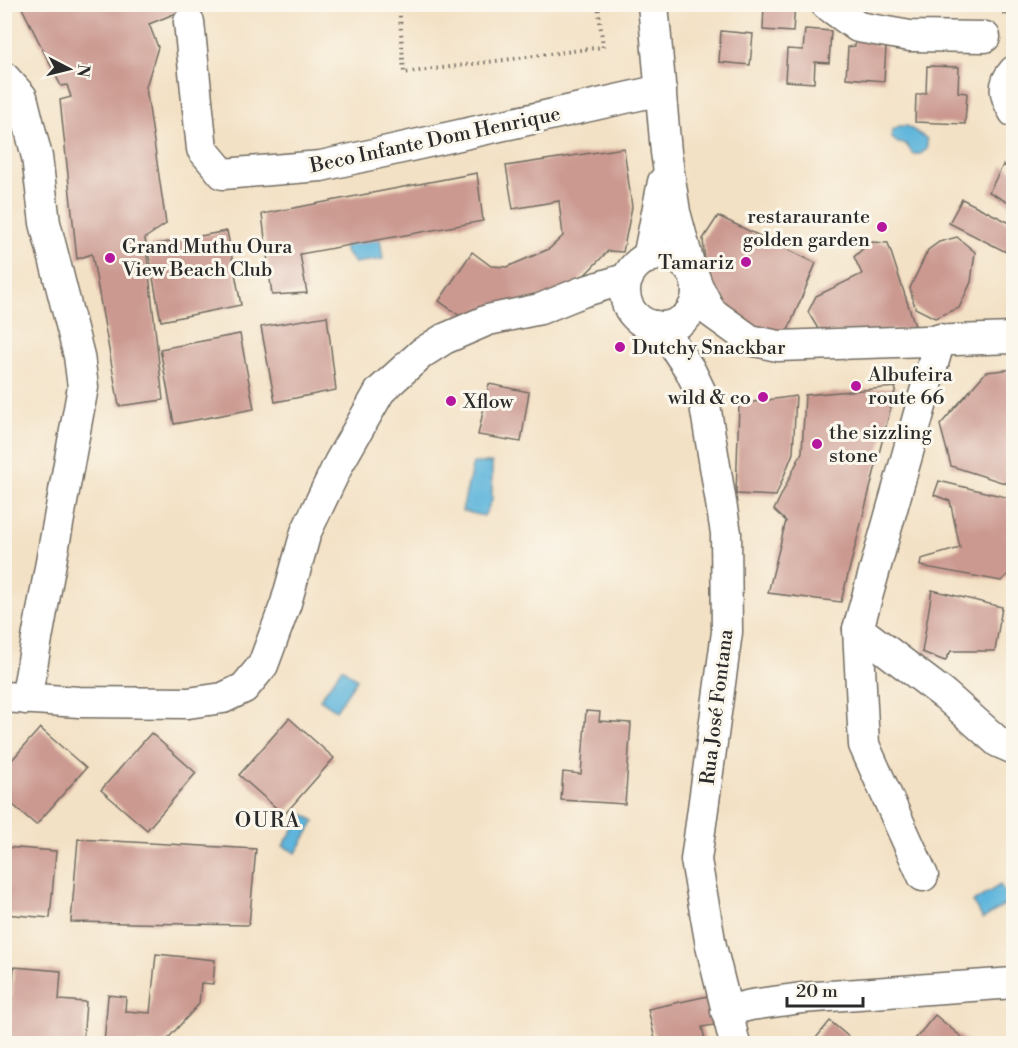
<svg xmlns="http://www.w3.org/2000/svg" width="1018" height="1048" viewBox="0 0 1018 1048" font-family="'Libre Bodoni',serif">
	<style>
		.water { fill: #5eb5db; stroke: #447083; stroke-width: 1.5 }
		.building { fill: #cb9990 }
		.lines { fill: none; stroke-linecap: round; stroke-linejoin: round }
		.minor-casing { stroke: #716b61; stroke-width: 33 }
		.path { stroke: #716b61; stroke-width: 4; stroke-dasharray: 1.5 4.5; stroke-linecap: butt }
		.minor { stroke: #fff; stroke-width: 30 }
		.poi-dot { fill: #b5179e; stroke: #fbf7ec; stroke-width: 2 }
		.labels { text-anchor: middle; stroke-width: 6; stroke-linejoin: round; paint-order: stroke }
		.street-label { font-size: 20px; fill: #2b2b2b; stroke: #fbf7ec }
		.poi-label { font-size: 20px; fill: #2b2b2b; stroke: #fbf7ec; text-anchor: start }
		.neighbourhood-label { font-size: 21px; letter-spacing: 1.5px; fill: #2b2b2b; stroke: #fbf7ec }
	</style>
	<rect width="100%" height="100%" fill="#fbf7ec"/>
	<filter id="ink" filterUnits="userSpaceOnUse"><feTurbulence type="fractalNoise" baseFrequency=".0167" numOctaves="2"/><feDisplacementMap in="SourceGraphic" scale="12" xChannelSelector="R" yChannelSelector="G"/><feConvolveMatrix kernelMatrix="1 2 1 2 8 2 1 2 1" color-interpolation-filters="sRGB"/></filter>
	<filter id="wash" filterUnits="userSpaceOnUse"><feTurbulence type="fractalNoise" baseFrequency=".008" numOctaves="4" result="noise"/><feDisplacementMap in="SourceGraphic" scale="24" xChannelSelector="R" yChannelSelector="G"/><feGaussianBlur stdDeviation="1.35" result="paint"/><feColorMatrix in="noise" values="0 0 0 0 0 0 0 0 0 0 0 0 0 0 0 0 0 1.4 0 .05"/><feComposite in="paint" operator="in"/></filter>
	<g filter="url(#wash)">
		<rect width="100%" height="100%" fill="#f3e1c5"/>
		<!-- water -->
		<g class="water">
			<path d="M899,126H907L927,139V149L920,154H913L906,144L898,143L892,138V131Z"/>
			<path d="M379,232L383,259L355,263L345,252L344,236Z"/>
			<path d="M473,463H492V500L484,516L462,511Z"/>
			<path d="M342,668L357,679L336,710L320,699Z"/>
			<path d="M303,814L315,821L296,853L283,846Z"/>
			<path d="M1000,885L1010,901L983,919L973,902Z"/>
		</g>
		<g id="blocks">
			<!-- building -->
			<g class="building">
				<path d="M20,4H176L179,12L149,24L158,47L146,87L166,224L145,238L163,400L119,406L92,254L77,259L60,100L71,97L67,85L61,86Z"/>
				<path d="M764,4H795L793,32L763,30Z"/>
				<path d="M1004,4H1014V15L1003,14Z"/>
				<path d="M805,29L831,31L829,63L815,62L814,83L785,81L787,49L803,50Z"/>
				<path d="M721,31L753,34L750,65L719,62Z"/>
				<path d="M855,36L875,38L874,45L886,46L884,81L846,78L848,47L855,46Z"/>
				<path d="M927,66L959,67L958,92L967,93L965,124L915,122L916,95L926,93Z"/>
				<path d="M624,148L632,207L623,252L608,251L569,291L460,316L439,301L472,252L491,266L507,267L549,249L563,236L559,201L513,209L506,166Z"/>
				<path d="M1003,165L1014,171V206L989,192Z"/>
				<path d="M477,173L483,221L300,254L307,293L272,295L262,214Z"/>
				<path d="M962,199L1014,225V256L949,223Z"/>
				<path d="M718,216L816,263L786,335L764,337L713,294L705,263L703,239Z"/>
				<path d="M227,231L241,305L161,321L147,246Z"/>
				<path d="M957,237L975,252L971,282L959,308L935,318L915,308L910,288L928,250L939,242Z"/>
				<path d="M870,242L888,243L916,329L821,334L808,312L816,296L862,274L854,257Z"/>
				<path d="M327,316L336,390L275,402L261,327Z"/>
				<path d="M240,334L254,409L174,424L160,349Z"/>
				<path d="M1014,369V486L951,466L940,425L986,372Z"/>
				<path d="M489,384L529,392L521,442L478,435Z"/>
				<path d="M896,387L841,602L768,593L786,521L774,510L802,452L805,395Z"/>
				<path d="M796,396L793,453L776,496L736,494L739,404Z"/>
				<path d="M939,481L1014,499V569L1001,581L920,566L921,559L960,548L950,501L934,495Z"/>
				<path d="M932,590L1002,607L995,651H951L945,661L922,652Z"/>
				<path d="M586,711L600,712L599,721L631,723L625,804L561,800L563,772L581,774Z"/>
				<path d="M289,718L334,758L284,815L239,775Z"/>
				<path d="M40,728L86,768L36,825L4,797V769Z"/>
				<path d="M151,733L196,773L147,830L101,790Z"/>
				<path d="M78,839L256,849L249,925L71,922Z"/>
				<path d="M4,847L56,851L50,918L4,914Z"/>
				<path d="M156,954L215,960L213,984L201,983L199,1004L163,1044H104L108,995L126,997L125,1011L150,1013Z"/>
				<path d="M14,967L61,971L59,1000L86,1002L83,1044H9Z"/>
				<path d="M708,996L714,1025L702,1027L706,1044H656L648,1009Z"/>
				<path d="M935,1015L970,1044H911Z"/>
				<path d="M830,1021L857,1044H811Z"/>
			</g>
		</g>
	</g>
	<g filter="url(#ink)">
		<use href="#blocks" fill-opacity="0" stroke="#716b61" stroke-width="1.5"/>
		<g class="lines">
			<defs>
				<g id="minor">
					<path d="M653,4L666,152L675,212L691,271"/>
					<path d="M826,4L858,27L910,36L985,37"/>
					<path d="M189,22L202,149L223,174L321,166L661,90"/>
					<path d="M1014,71C1001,85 1005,97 1014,112"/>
					<path d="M4,77L22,97L37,157L45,223L79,356L83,387L26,699"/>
					<circle cx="661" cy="291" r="36"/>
					<path d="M648,258L663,182"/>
					<path d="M697,285L711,312L750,340L778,346L1014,338"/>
					<path d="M656,326L674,346L690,370L704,399L726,533L727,632L696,860L711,946L735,1044"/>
					<path d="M858,629L945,695L998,742L1014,749"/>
					<path d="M4,697L79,702L188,703L223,698L244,688L263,665L286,603L306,532L339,463L380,391L422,353L444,339L488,320L540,309L582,292L628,278"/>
					<path d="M923,876L864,745L858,629L940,339"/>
					<path d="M726,1011L751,1005L802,998L1014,983"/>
				</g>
			</defs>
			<!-- minor casing -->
			<use href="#minor" class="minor-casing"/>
			<!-- path -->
			<path class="path" d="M399,4L404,73L603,47L598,4"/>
			<!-- minor -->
			<use href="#minor" class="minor"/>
		</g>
	</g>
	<!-- markers -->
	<g class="poi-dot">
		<circle cx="882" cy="227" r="6"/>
		<circle cx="110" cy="258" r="6"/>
		<circle cx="746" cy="262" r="6"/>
		<circle cx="620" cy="347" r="6"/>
		<circle cx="856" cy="386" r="6"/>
		<circle cx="763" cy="397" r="6"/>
		<circle cx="451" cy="401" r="6"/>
		<circle cx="817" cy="444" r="6"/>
	</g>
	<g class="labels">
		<!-- street labels -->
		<g class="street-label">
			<text transform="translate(435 139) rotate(-12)" y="7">Beco Infante Dom Henrique</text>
			<text transform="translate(716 707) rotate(-83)" y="7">Rua José Fontana</text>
		</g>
		<!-- poi labels -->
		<g class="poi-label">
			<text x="870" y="223" text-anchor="end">restaraurante<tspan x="870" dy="23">golden garden</tspan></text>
			<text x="122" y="253">Grand Muthu Oura<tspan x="122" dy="23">View Beach Club</tspan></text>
			<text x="734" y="269" text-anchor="end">Tamariz</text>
			<text x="632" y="354">Dutchy Snackbar</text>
			<text x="868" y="381">Albufeira<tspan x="868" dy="23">route 66</tspan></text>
			<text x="751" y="404" text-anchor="end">wild &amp; co</text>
			<text x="463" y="408">Xflow</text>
			<text x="829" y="439">the sizzling<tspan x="829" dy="23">stone</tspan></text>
		</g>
		<!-- neighbourhood labels -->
		<g class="neighbourhood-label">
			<text x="268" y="827">OURA</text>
		</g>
	</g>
	<!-- margin -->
	<rect width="1018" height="1048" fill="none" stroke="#fbf7ec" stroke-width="24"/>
	<!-- north arrow -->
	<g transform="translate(69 69) rotate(97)" stroke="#fbf7ec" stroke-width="4.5" paint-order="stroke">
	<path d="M0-4.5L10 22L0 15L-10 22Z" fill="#2b2b2b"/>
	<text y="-9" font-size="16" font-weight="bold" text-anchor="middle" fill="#2b2b2b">N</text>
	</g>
	<!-- scale -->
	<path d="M787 997v9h76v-9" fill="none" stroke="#2b2b2b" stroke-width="3"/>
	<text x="796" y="997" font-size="18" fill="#2b2b2b" stroke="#fbf7ec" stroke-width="4.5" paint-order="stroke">20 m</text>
</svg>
